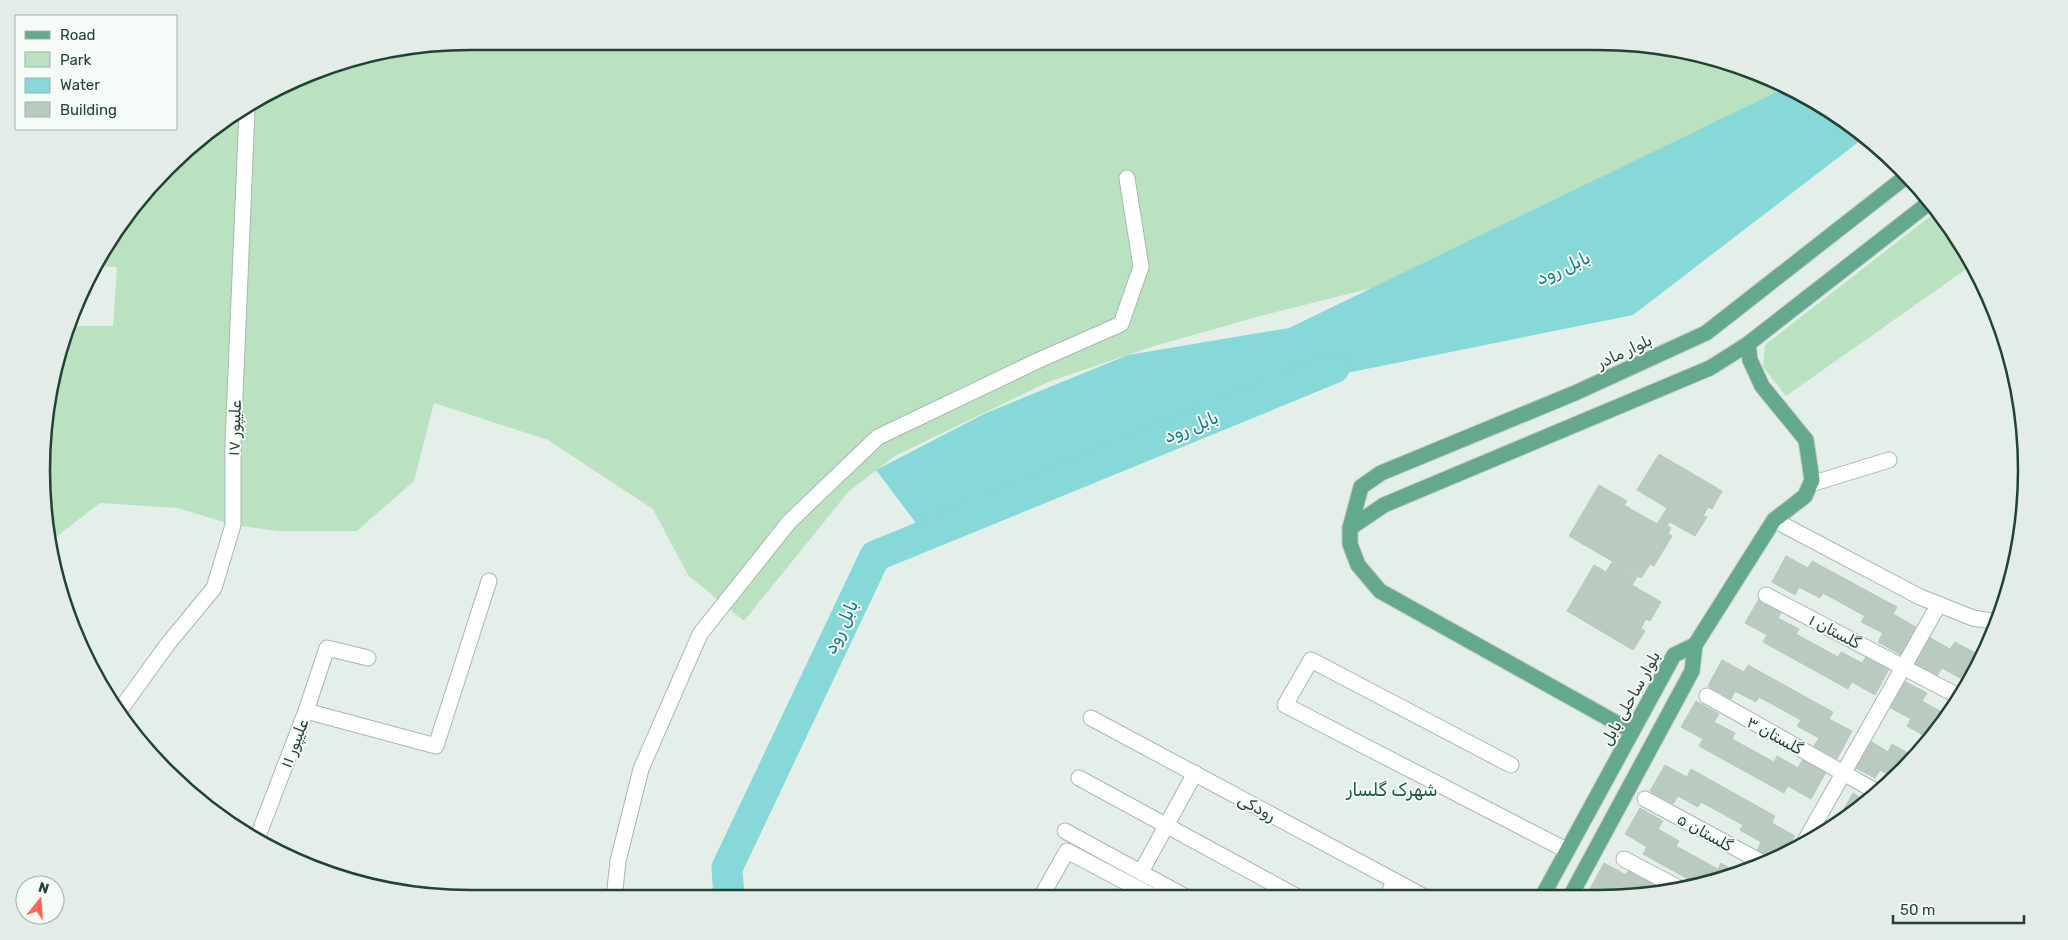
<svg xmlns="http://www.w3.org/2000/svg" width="2068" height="940" viewBox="0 0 2068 940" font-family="Rubik,Vazirmatn,sans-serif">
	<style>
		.green { fill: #bbe2c0 }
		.water { fill: #87d8d9 }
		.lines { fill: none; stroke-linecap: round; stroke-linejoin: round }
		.river { stroke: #87d8d9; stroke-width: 31 }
		.building { fill: #b9cac1; stroke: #b6cabf }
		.street-casing { stroke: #a6b8af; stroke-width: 17 }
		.primary-casing { stroke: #c1cac6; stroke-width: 17 }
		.street { stroke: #fff; stroke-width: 15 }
		.primary { stroke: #64a98e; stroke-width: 15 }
		.labels { text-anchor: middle; stroke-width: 4; stroke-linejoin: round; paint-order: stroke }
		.street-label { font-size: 16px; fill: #214335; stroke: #f5fbf7 }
		.water-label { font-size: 18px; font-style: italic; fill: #137d81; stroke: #f5fbf7 }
		.neighbourhood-label { font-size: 18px; fill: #1a5841; stroke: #f5fbf7 }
		.rim { fill: none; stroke: #214335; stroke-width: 2.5 }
	</style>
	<rect width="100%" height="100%" fill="#e4efe9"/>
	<!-- green -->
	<g class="green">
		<path d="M470,41H1598L1681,49L1762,74L1787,87L1707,155L1428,274L1264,315L1154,346L1048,382L895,456L849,491L744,621L688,575L653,509L548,440L434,403L414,481L357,531H278L233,525L178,508L100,503L48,543L41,470L49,387L72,326H113L117,267L95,266L99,256L188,147L256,99L332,64Z"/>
		<path d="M1937,211L1954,232L1972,265L1786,396L1763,367L1765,345Z"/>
	</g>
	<!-- water -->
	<path class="water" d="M1787,87L1836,113L1865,137L1633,315L1297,383L925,535L876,470L986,413L1128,355L1289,328Z"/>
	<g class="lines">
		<!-- river -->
		<path class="river" d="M729,898L727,868L875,556L1334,368"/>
	</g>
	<!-- building -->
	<g class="building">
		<path d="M1659,454L1722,491L1712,509L1708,507L1703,516L1707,517L1695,536L1670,522L1667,525L1671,528L1668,533L1672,536L1654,566L1650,564L1641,578L1569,536L1599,485L1627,501L1624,505L1657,524L1667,508L1637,490Z"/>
		<path d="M1786,556L1808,568L1812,561L1897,607L1893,614L1916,627L1901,655L1878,642L1883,633L1861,622L1865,616L1823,593L1820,598L1799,587L1795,595L1772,582Z"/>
		<path d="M1612,562L1637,577L1632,585L1661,602L1650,621L1646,619L1641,628L1645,631L1633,650L1567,611L1594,565L1606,572Z"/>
		<path d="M1760,597L1783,610L1778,618L1799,629L1796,634L1838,657L1841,652L1862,663L1867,655L1890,667L1875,695L1852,682L1848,689L1763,642L1767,635L1745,623Z"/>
		<path d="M1929,637L1950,649L1955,642L1981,656L1970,676L1965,674L1962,679L1942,668L1937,676L1914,663Z"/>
		<path d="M1722,660L1744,672L1748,665L1833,712L1829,719L1852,731L1837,759L1814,746L1819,738L1797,726L1801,720L1759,697L1756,702L1735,691L1731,699L1708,686Z"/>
		<path d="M1904,681L1927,693L1922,701L1943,713L1940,718L1944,721L1930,739L1907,726L1911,719L1889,707Z"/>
		<path d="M1696,701L1719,714L1714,722L1735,733L1732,739L1774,762L1777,756L1798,768L1803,759L1826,772L1811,799L1788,786L1784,793L1699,746L1703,739L1681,727Z"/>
		<path d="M1867,739L1888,752L1892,744L1913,756L1892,777L1880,770L1875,778L1852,766Z"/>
		<path d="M1665,765L1687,777L1691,769L1775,816L1772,823L1795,836L1785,853L1773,860L1757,851L1761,842L1740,830L1743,825L1701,802L1698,807L1678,796L1673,804L1650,791Z"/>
		<path d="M1853,793L1867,802L1859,810L1841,821L1838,819Z"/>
		<path d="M1640,808L1663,821L1658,829L1679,841L1676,846L1718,869L1721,863L1738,873L1697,884L1643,854L1647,847L1625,834Z"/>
		<path d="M1604,863L1626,875L1630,867L1672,890L1654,895H1601L1590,889Z"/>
	</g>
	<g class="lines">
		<defs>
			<g id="street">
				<path d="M1811,484L1889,460"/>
				<path d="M1774,520L1920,597L1973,618L1998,622"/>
				<path d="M1766,595L1958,696"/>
				<path d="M1707,696L1877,792"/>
				<path d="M120,710L167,645L214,588L233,525V443L247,110H240"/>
				<path d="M306,711L436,746L489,581"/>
				<path d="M1091,718L1423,896"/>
				<path d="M1511,765L1311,660L1285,705L1566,850"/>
				<path d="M1079,778L1296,896"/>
				<path d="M1645,799L1765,864"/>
				<path d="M1065,831L1186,897"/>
				<path d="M258,836L306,711L327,648L368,658"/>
				<path d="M1805,841L1939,604"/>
				<path d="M1624,859L1679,888"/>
				<path d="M1141,872L1195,773"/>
				<path d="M1387,896L1395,881"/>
				<path d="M1041,897L1067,851L1154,897"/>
				<path d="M614,898L618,861L641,769L700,634L789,522L878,437L1037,361L1121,324L1141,267L1127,178"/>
			</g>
			<g id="primary">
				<path d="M1350,528L1384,505L1710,368L1748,344L1930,202"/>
				<path d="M1631,731L1380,591L1358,565L1350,544V528L1361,487L1381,473L1575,393L1706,333L1908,175"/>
				<path d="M1543,895L1674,655L1695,645"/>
				<path d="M1571,895L1692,671L1695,645L1774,520L1805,496L1812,480L1806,440L1762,386L1750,360L1748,344"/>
			</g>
		</defs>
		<!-- street casing -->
		<use href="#street" class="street-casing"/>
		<!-- primary casing -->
		<use href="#primary" class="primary-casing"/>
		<!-- street -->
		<use href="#street" class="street"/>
		<!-- primary -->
		<use href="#primary" class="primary"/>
	</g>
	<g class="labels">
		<!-- street labels -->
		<g class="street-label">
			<text transform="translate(1624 351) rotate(-25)" y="6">بلوار مادر</text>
			<text transform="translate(234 428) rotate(-88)" y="6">علیپور ۱۷</text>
			<text transform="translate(1835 631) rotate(27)" y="6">گلستان ۱</text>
			<text transform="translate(1630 698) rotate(-61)" y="6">بلوار ساحلی بابل</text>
			<text transform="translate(1775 735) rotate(29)" y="6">گلستان ۳</text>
			<text transform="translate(294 743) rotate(-69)" y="6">علیپور ۱۱</text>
			<text transform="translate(1257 807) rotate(28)" y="6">رودکی</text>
			<text transform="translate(1705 832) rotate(29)" y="6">گلستان ۵</text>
		</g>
		<!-- water labels -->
		<g class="water-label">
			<text transform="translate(1563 268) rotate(-24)" y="6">بابل رود</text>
			<text transform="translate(1191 427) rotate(-22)" y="6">بابل رود</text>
			<text transform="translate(841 627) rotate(-65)" y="6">بابل رود</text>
		</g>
		<!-- neighbourhood labels -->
		<g class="neighbourhood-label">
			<text x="1392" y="796">شهرک گلسار</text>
		</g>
	</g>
	<!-- crop -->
	<path d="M0 0H2068V940H0ZM470 50H1598A420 420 0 0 1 2018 470V470A420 420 0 0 1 1598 890H470A420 420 0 0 1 50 470V470A420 420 0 0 1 470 50Z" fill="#e4ece7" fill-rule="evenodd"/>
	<path class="rim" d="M470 50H1598A420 420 0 0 1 2018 470V470A420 420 0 0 1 1598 890H470A420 420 0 0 1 50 470V470A420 420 0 0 1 470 50Z"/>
	<!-- legend -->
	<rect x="15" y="15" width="162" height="115" fill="#f5fbf7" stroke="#a0b1a9"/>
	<rect x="25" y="31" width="25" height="8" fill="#64a98e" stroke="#a0b1a9"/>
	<text x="60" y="40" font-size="15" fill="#214335">Road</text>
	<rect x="25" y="52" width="25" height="15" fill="#bbe2c0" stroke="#a0b1a9"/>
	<text x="60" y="65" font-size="15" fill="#214335">Park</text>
	<rect x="25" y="78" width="25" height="15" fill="#87d8d9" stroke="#a0b1a9"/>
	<text x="60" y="90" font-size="15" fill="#214335">Water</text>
	<rect x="25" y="102" width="25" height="15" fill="#b9cac1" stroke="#a0b1a9"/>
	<text x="60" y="115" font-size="15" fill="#214335">Building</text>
	<!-- north arrow -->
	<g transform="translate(40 900) rotate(17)"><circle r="24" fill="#f5fbf7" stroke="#a0b1a9"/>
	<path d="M0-4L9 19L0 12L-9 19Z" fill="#ff6552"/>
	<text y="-8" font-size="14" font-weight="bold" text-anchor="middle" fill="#214335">N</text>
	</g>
	<!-- scale -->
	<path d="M1893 915v8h131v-8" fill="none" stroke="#214335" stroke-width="2.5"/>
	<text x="1900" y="915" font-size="15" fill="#214335" stroke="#f5fbf7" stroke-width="4" paint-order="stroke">50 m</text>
</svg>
